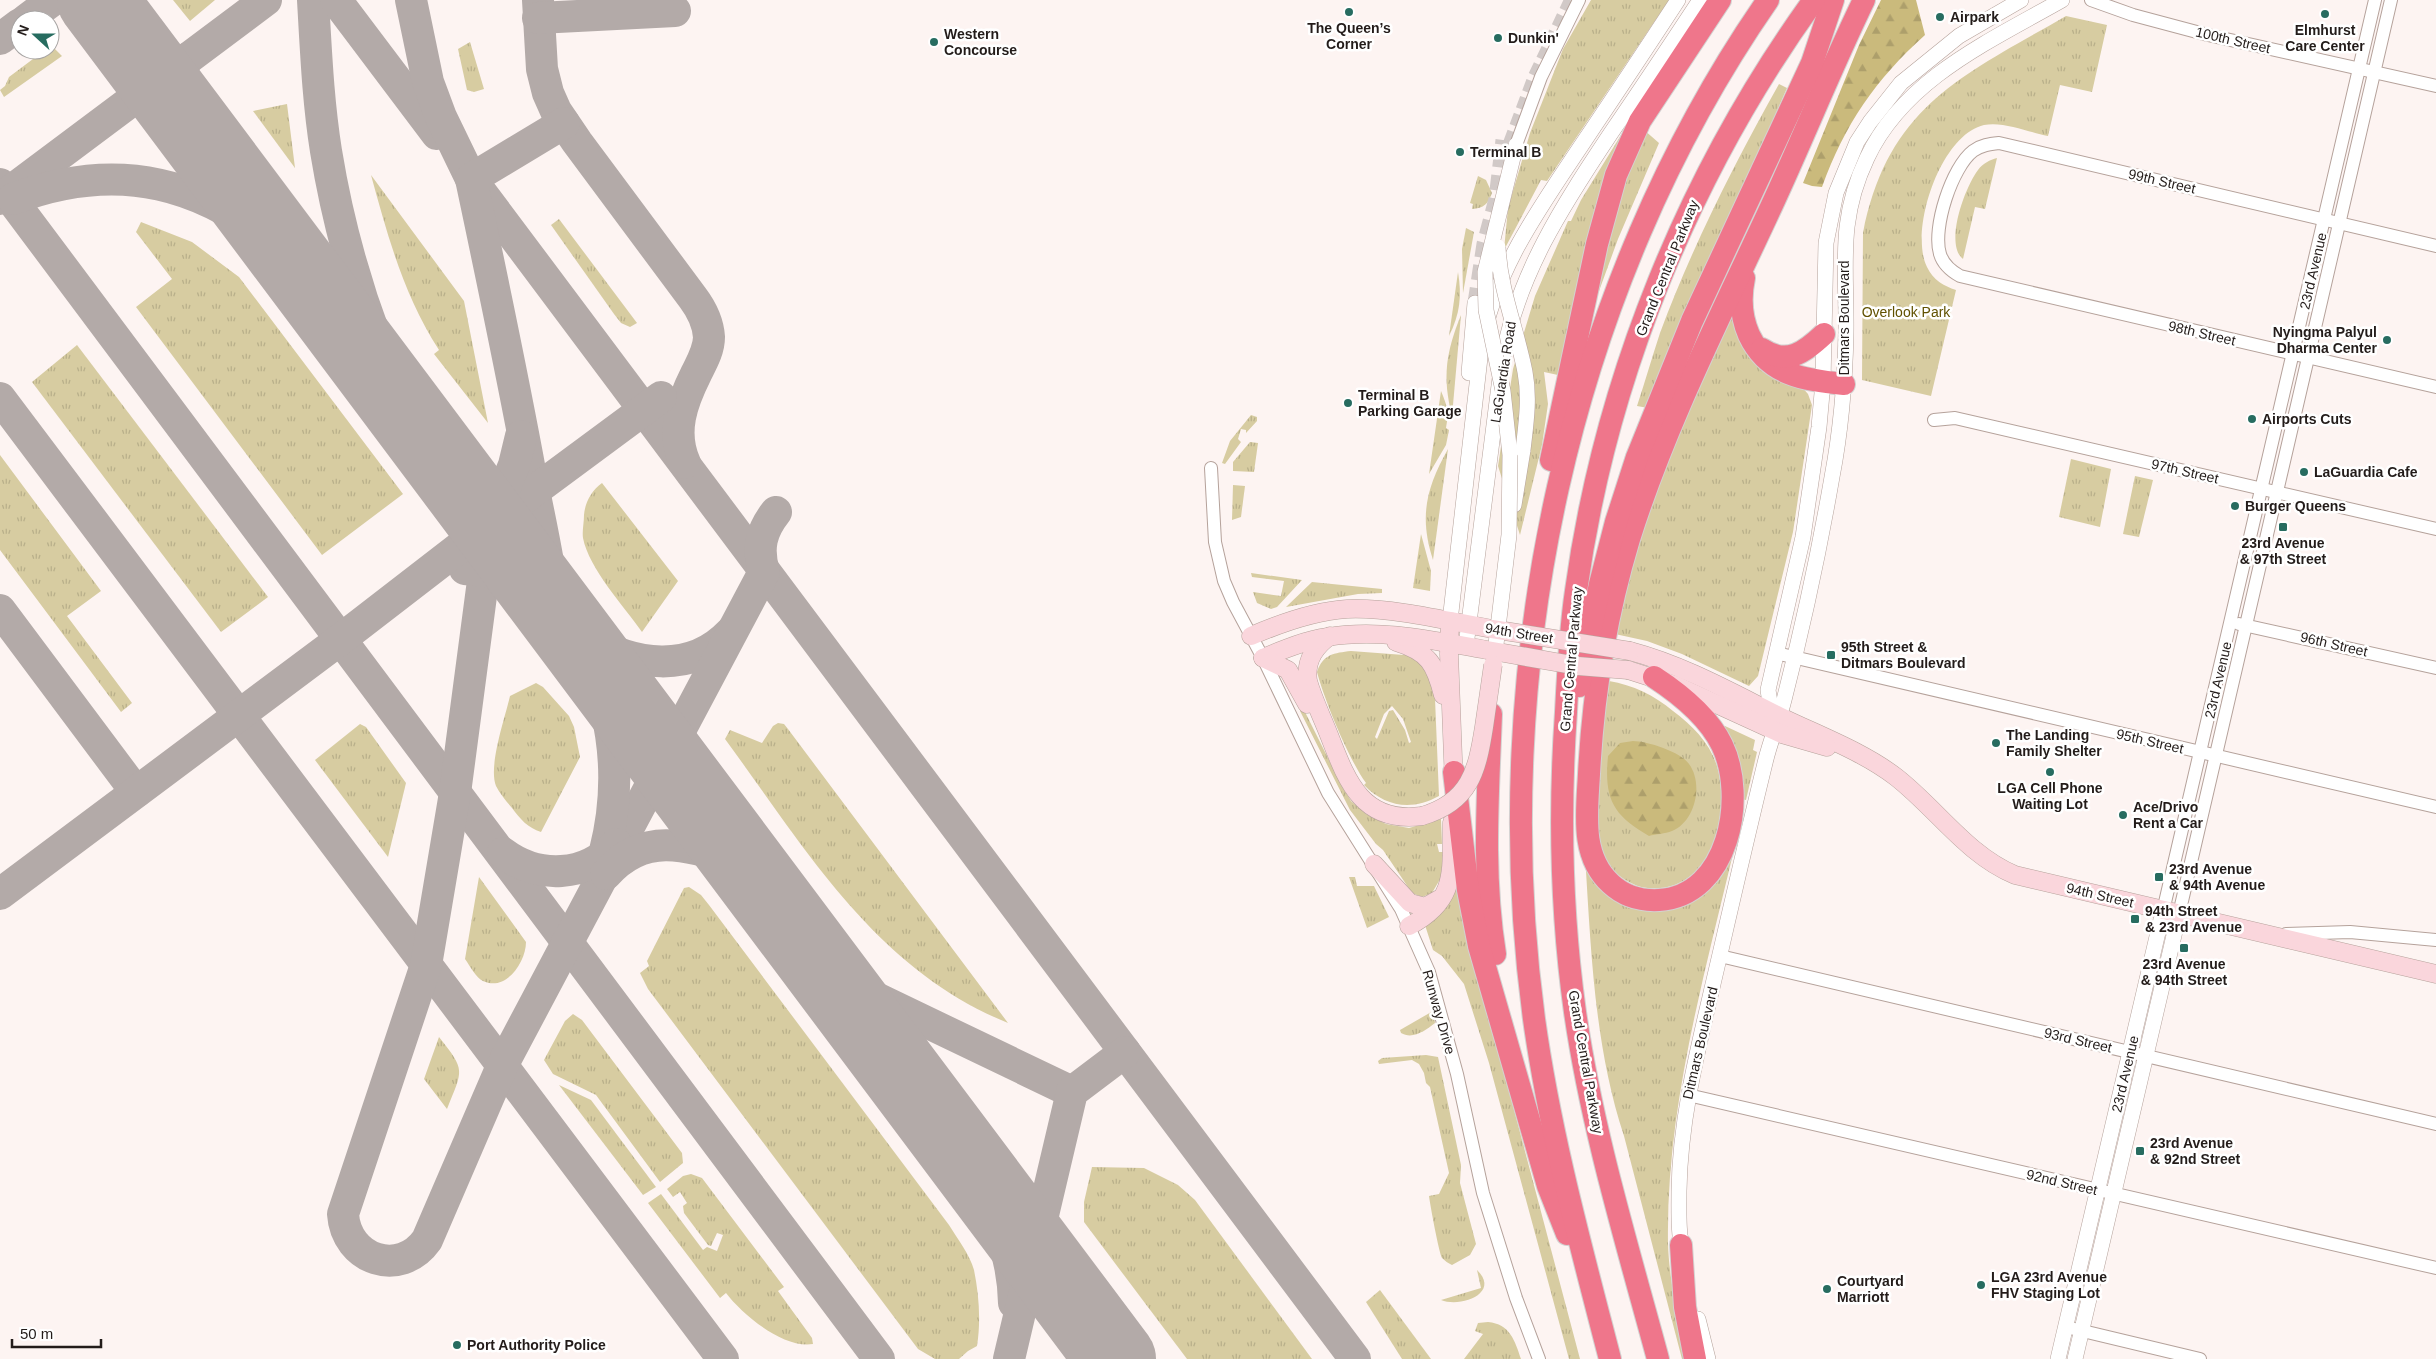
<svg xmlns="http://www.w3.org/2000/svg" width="2436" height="1359" viewBox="0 0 2436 1359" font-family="Helvetica,sans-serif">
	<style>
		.grass { fill: url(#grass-tufts); fill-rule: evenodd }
		.forest { fill: url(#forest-firs) }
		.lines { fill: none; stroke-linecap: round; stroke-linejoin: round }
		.taxiway { stroke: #b3aaa8; stroke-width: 32 }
		.runway { stroke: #b3aaa8; stroke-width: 80 }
		.minor-tunnel { stroke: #d1c9c7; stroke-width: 12; stroke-dasharray: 12 6; stroke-linecap: butt }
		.tertiary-tunnel { stroke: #d1c9c7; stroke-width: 15; stroke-dasharray: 15 8; stroke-linecap: butt }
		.minor-casing { stroke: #b5a29b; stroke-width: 14 }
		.tertiary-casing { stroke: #b5a29b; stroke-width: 16 }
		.secondary-casing { stroke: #b5a29b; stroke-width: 19 }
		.motorway-casing { stroke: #d3d2d1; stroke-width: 24 }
		.minor { stroke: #fff; stroke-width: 12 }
		.tertiary { stroke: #fff; stroke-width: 15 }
		.secondary { stroke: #fad6dc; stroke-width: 18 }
		.motorway { stroke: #ef768b; stroke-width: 22 }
		.tertiary-bridge-casing { stroke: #b5a29b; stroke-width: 16; stroke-linecap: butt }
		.secondary-bridge-casing { stroke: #b5a29b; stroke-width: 19; stroke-linecap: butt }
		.tertiary-bridge { stroke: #fff; stroke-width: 15 }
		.secondary-bridge { stroke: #fad6dc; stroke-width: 18 }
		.poi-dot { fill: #276c60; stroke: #fff; stroke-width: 2 }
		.labels { text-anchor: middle; stroke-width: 5; stroke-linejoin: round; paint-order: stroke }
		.poi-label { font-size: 14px; font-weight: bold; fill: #231c1a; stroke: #fff; text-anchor: start }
		.street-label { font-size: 14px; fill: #231c1a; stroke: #fff }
		.park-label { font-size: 14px; fill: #615100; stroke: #fff }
	</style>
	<defs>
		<pattern id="grass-tufts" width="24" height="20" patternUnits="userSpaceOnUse" patternTransform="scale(1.25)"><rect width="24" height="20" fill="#d7cca1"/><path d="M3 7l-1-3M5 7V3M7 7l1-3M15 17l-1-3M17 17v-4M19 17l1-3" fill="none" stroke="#b8af8a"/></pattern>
		<pattern id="forest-firs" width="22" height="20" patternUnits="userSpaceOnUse" patternTransform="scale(1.25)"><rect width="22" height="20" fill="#caba7c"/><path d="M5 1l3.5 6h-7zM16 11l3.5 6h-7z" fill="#ad9f6b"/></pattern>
	</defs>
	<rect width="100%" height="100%" fill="#fdf4f2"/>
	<!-- grass -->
	<g class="grass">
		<path d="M173,0H215L190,21Z"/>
		<path d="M1591,0H1669L1547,181L1541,180L1504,250L1508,208L1530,133L1563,49Z"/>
		<path d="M2066,16L2107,25L2092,92L2060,85L2048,136C2028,132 2003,121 1984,125C1940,135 1909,231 1927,267C1933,280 1944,286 1956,290L1931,396L1862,380L1863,233C1888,105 1964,75 2066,16Z"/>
		<path d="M470,42L484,89L474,92L467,90L458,49Z"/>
		<path d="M51,45L62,56L4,97L0,90L5,86L9,77L45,50H50Z"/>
		<path d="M1779,84L1787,88L1648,408L1637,406C1645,382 1652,357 1660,333C1692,247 1734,164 1779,84Z"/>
		<path d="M287,104L295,168L253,111Z"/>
		<path d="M1643,129L1659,143L1618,239L1595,302L1616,196Z"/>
		<path d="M1621,135L1623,138L1558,375L1544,372L1548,404L1542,445L1520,535L1498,466L1513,369L1535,296L1568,221H1571L1581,200Z"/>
		<path d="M1997,158L1985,209L1975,207L1963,259C1944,244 1965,187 1978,170C1983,163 1990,160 1997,158Z"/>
		<path d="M371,175L464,301L488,423L434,354L439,350C404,296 388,237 371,175Z"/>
		<path d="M1478,176L1486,180L1492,193C1488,204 1484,208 1472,209L1473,204L1470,203Z"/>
		<path d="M559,219L637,323L630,327L621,323L614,314L551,225Z"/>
		<path d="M141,222L192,242L239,277L403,494L322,555L136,307L172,279L136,232Z"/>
		<path d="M1466,228L1474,232L1463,293L1462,249Z"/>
		<path d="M1458,272C1462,296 1460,314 1449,336Z"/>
		<path d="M1729,314L1801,386L1808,394L1812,405L1793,532L1758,676L1749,686L1682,654L1647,641L1615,634L1630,567L1668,457Z"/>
		<path d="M1461,315L1452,416C1442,377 1446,352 1461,315Z"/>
		<path d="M77,345L268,597L221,632L32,382Z"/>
		<path d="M1441,391C1448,408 1449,413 1446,428L1449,430L1446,445L1429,474Z"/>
		<path d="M1251,415L1257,417V421L1246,433V430L1241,429L1238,439L1241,442L1225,464L1222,463L1230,441Z"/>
		<path d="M1250,442L1258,443L1254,472L1233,471V462Z"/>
		<path d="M1448,449L1433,560C1419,517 1426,488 1448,449Z"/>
		<path d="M0,455L101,591L67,616L132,703L121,712L0,550Z"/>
		<path d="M2071,459L2111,469L2100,527L2059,517Z"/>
		<path d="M2135,476L2153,480L2139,537L2123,534Z"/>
		<path d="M602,483L678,581L642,632C624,606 589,569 583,538C582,531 584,523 584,515C585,502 592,490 602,483Z"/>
		<path d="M1233,485L1245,486L1241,517L1232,520Z"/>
		<path d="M1421,534L1431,571L1430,591L1413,588Z"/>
		<path d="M1251,573L1302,580L1277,607L1271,609L1257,603L1253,592L1281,596L1284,581L1252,577Z"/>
		<path d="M1312,582L1382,589V593L1358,594L1286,607Z"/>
		<path d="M1351,651L1417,656L1434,674L1439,796C1412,811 1385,807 1364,785L1366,783C1349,760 1324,699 1317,672C1323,654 1334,653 1351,651ZM1392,706L1403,719L1411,742L1409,743L1405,730L1393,710L1389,711L1377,739L1375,737L1384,714Z"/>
		<path d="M1609,681C1633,685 1654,695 1673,711C1692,725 1710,743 1717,766C1730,809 1714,884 1660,888C1650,889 1640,888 1631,883C1613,875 1602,858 1598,839C1597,831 1598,822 1598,813C1597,769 1604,725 1609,681Z"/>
		<path d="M536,683L543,687L569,716L574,727L580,757L541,832C528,828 520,819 512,808C507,802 500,794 496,786C488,766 505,718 510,696Z"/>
		<path d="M1302,706L1343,788L1351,801L1366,814L1386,824L1409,828L1441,819L1442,844H1437L1439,852H1443L1442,880L1439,881L1432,893L1422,897L1412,893L1383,850L1376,844L1350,810L1300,711Z"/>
		<path d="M778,723L784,724L788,729L1008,1023C875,969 806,849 725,739L730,730L762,743L773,726Z"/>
		<path d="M360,724L366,727L406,783L388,857L315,760Z"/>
		<path d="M1725,726L1755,740L1753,750L1757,752L1746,800L1741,799L1721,728Z"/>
		<path d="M1585,855L1641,906L1728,857L1732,858C1702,984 1666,1112 1668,1243C1669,1281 1679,1321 1685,1359H1682L1624,1136C1594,1045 1591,949 1585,855Z"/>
		<path d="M479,877L526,942C526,962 506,992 483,981C476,978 470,966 465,959Z"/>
		<path d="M1349,877H1355L1357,886H1374L1389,917L1367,928Z"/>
		<path d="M1457,882L1499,1053L1580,1359H1569L1489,1063L1464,984L1442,956L1433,950L1425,925C1443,913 1453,903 1457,882Z"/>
		<path d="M689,887L701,895L709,905L949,1225C957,1238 970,1255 974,1270C979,1294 981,1322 977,1346L968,1351L959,1359H935L918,1349L648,989L640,973L649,966L647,961L684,888Z"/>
		<path d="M1433,1011L1435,1023C1426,1030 1413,1040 1401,1033L1400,1030Z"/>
		<path d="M573,1014L582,1020L682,1153L683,1163L660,1182L596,1095L553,1074L544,1060L565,1021Z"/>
		<path d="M439,1037C466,1071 463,1069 447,1109L424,1079Z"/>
		<path d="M1426,1055L1438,1057L1461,1165L1460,1183L1476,1244L1470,1255L1452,1265C1448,1263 1445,1261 1442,1258C1439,1253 1430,1204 1429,1196L1439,1194L1449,1173L1430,1087L1426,1083L1424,1073L1419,1064L1412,1060L1379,1064L1378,1061L1382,1058Z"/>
		<path d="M559,1085L591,1100L656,1187L643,1195Z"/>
		<path d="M1092,1167L1144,1168L1178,1185L1195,1200L1312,1359H1187L1084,1222V1202Z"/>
		<path d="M691,1174L702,1178L784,1287L778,1291L812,1338L813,1344C783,1349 742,1314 726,1293L720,1298L648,1203L661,1194L703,1250L707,1247L717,1251L723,1235L717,1233L711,1246L708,1245L684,1213L683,1206L687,1203L680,1192L673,1197L667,1189L683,1176Z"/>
		<path d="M1477,1270C1501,1293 1461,1308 1441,1300L1481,1288Z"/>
		<path d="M1380,1290L1431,1359H1402L1366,1302Z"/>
		<path d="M1488,1322C1510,1324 1515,1341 1521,1359H1464L1483,1334L1475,1331L1478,1323Z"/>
	</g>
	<!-- forest -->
	<g class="forest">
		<path d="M1881,0H1916L1925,35C1875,80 1845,124 1822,187L1812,186L1803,183L1859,45Z"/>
		<path d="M1633,741C1647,741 1681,752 1689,764C1704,784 1695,822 1672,831C1665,834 1656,834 1649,836C1612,815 1604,798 1608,756L1620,743Z"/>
	</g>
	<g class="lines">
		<!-- taxiway -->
		<g class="taxiway">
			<path d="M102,0L109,16"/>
			<path d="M313,0C316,51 318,101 326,151C341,243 369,332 409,416"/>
			<path d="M336,0L437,134"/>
			<path d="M411,0L428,82L441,117L471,179L1355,1359"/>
			<path d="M538,0L542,69L548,93L556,111L577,142L693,298C702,310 708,322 709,337C709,350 702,362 696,374C682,402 671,432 685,463"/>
			<path d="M538,18L675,11"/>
			<path d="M26,20L53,0"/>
			<path d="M0,39L20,24"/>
			<path d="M180,110C174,90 175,75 188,58"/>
			<path d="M564,123L471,179C492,278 513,377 531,476C537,505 543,533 548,562C552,581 554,603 564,620C568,628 581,634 588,638C633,666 691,674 730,633"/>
			<path d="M0,184L879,1359"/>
			<path d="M0,199L266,0"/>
			<path d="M13,199C118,159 206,182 288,255"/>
			<path d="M0,398L723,1359"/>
			<path d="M462,487C477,510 487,530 486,558L455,793L426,965L343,1214C346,1260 400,1278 427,1240L502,1066L764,572C757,548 761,531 776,512"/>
			<path d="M519,502L661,397"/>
			<path d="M465,569L529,576"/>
			<path d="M0,610L136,792"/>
			<path d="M587,653C615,717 622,784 605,851"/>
			<path d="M503,853C538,879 586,878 616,844"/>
			<path d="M606,874C648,827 694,848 745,864"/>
			<path d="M0,894L341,639L490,524L514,465L521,436"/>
			<path d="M794,929L843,975L874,997L1072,1092"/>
			<path d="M972,1168C995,1211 1013,1253 1014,1303"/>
			<path d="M1009,1359L1072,1092L1125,1052"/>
		</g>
		<!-- runway -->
		<path class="runway" d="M97,0L1116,1359"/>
		<!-- minor-tunnel -->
		<path class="minor-tunnel" d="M1509,143L1534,76L1570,0"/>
		<!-- tertiary-tunnel -->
		<path class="tertiary-tunnel" d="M1475,303L1484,244L1496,199L1503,140"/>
		<defs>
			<g id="minor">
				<path d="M2091,0L2133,15L2208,35L2436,86"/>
				<path d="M1516,145L1541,77L1579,0"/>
				<path d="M2436,246L1999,143C1990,144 1981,145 1973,151C1952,167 1932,228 1940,254C1943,264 1951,271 1960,276L2436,387"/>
				<path d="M1934,420L1955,418L2436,529"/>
				<path d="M1211,468L1215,542L1224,581L1233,602L1263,658L1328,793L1401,909L1429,972L1457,1074L1483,1193L1516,1298L1539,1359"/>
				<path d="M2239,624L2436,668"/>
				<path d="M1776,653L2436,807"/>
				<path d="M2163,911L2375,0"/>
				<path d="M2179,914L2391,0"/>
				<path d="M2286,934L2350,932L2436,940"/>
				<path d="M1720,956L2436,1124"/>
				<path d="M1688,1095L2436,1268"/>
				<path d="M2066,1327L2200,1359"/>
			</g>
			<g id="tertiary">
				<path d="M1469,373L1475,303"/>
				<path d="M1514,505L1523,450"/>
				<path d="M1450,621L1481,349C1493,272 1539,209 1581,146C1614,97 1646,49 1678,0"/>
				<path d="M1466,646L1502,362C1517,275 1563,205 1611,133C1641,89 1671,44 1700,0"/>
				<path d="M1773,721L1768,690L1803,537L1819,427L1823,382L1826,243L1836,193L1857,142L1870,122L1901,83L1959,36L2021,0"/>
				<path d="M1683,1253C1678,1233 1679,1212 1679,1191C1680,1115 1700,1041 1717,967C1733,898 1749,828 1766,759C1771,739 1779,720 1784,700C1803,626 1819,552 1832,477C1841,430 1845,381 1846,333C1847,267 1837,221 1867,158C1904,79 1990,41 2062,0"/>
				<path d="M1698,1319L1708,1359"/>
				<path d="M2058,1359L2163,911"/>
				<path d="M2075,1359L2179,914"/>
			</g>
			<g id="secondary">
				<path d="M1450,621L1449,654L1454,784"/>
				<path d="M1251,636C1281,623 1314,611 1347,609C1392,607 1448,621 1492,629"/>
				<path d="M1330,636C1314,647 1305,661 1308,681C1313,699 1322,717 1329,735C1347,781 1362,824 1422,816"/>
				<path d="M1396,642C1429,652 1435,664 1443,695"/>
				<path d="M1630,651C1683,665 1731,692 1779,716C1818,735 1862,751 1896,777C1937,809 1967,855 2015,875L2436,974"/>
				<path d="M1263,658C1284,649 1306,640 1328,637C1381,628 1435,641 1487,650"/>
				<path d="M1263,658L1288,670L1307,704"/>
				<path d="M1628,670L1675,685L1782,734L1827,747"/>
				<path d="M1374,864L1410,903L1425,907L1439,899"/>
				<path d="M1409,926C1458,900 1451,871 1452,822"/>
			</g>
			<g id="motorway">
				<path d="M1744,278C1740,297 1741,317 1749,335C1768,375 1803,380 1844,384"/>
				<path d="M1762,349C1787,366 1805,352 1824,334"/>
				<path d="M1551,460L1597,244L1616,175L1640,121L1720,0"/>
				<path d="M1654,677C1680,694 1708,716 1722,745C1747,797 1729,896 1659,900C1641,901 1624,896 1611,884C1580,856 1587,812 1589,774C1593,695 1606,615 1629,539C1664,428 1717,323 1766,218C1800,146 1829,72 1864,0"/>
				<path d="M1579,686L1600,584L1616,522L1637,457L1692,321L1812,63L1833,0"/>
				<path d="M1491,714C1488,794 1482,874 1495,954"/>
				<path d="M1454,772L1468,890L1479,946L1548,1186L1567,1234"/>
				<path d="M1681,1245L1685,1307L1695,1359"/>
				<path d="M1610,1359C1581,1247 1550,1134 1534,1019C1487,671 1567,289 1768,0"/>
				<path d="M1658,1359C1627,1244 1592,1130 1575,1012C1561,912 1559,812 1566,712C1568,672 1570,631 1576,591C1605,379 1689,173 1814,0"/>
			</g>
		</defs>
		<!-- minor casing -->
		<use href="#minor" class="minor-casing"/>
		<!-- tertiary casing -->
		<use href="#tertiary" class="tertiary-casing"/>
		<!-- secondary casing -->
		<use href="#secondary" class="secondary-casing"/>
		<!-- motorway casing -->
		<use href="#motorway" class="motorway-casing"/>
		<!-- minor -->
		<use href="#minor" class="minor"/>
		<!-- tertiary -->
		<use href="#tertiary" class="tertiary"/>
		<!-- secondary -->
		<use href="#secondary" class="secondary"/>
		<!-- motorway -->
		<use href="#motorway" class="motorway"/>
		<defs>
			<g id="tertiary-bridge">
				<path d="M1498,247C1500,291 1517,330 1525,372C1530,398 1526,424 1523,450"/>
				<path d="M1494,661L1509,535L1510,455L1503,391L1486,310L1485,272L1516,145"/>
			</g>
			<g id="secondary-bridge">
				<path d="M1492,629L1630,651"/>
				<path d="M1487,650L1578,666L1628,670"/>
				<path d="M1422,816C1470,802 1477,771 1484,727C1487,706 1490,686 1493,665"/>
			</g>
		</defs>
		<!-- tertiary-bridge casing -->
		<use href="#tertiary-bridge" class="tertiary-bridge-casing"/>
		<!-- secondary-bridge casing -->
		<use href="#secondary-bridge" class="secondary-bridge-casing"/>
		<!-- tertiary-bridge -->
		<use href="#tertiary-bridge" class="tertiary-bridge"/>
		<!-- secondary-bridge -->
		<use href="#secondary-bridge" class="secondary-bridge"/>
	</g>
	<!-- markers -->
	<g class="poi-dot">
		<circle cx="1349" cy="12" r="5"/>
		<circle cx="2325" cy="14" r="5"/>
		<circle cx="1940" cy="17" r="5"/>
		<circle cx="1498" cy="38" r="5"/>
		<circle cx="934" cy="42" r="5"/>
		<circle cx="1460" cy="152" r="5"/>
		<circle cx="2387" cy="340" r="5"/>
		<circle cx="1348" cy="403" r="5"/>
		<circle cx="2252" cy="419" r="5"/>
		<circle cx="2304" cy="472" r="5"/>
		<circle cx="2235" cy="506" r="5"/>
		<rect x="2278" y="522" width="10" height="10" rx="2.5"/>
		<rect x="1826" y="650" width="10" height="10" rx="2.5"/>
		<circle cx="1996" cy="743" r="5"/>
		<circle cx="2050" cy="772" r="5"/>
		<circle cx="2123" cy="815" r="5"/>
		<rect x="2154" y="872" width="10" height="10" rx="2.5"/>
		<rect x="2130" y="914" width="10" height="10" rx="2.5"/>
		<rect x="2179" y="943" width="10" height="10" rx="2.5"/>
		<rect x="2135" y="1146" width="10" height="10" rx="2.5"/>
		<circle cx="1981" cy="1285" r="5"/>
		<circle cx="1827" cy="1289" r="5"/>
		<circle cx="457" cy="1345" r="5"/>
	</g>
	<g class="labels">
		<!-- poi labels -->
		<g class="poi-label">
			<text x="1950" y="22">Airpark</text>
			<text x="1349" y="33" text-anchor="middle">The Queen’s<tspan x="1349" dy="16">Corner</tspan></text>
			<text x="2325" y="35" text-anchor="middle">Elmhurst<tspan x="2325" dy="16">Care Center</tspan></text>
			<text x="944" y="39">Western<tspan x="944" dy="16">Concourse</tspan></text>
			<text x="1508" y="43">Dunkin'</text>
			<text x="1470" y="157">Terminal B</text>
			<text x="2377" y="337" text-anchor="end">Nyingma Palyul<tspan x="2377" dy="16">Dharma Center</tspan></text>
			<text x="1358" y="400">Terminal B<tspan x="1358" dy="16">Parking Garage</tspan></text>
			<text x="2262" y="424">Airports Cuts</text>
			<text x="2314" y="477">LaGuardia Cafe</text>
			<text x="2245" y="511">Burger Queens</text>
			<text x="2283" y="548" text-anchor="middle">23rd Avenue<tspan x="2283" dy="16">&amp; 97th Street</tspan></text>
			<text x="1841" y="652">95th Street &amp;<tspan x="1841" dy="16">Ditmars Boulevard</tspan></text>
			<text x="2006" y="740">The Landing<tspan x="2006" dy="16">Family Shelter</tspan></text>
			<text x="2050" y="793" text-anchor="middle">LGA Cell Phone<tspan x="2050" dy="16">Waiting Lot</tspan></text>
			<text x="2133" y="812">Ace/Drivo<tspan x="2133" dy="16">Rent a Car</tspan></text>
			<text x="2169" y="874">23rd Avenue<tspan x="2169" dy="16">&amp; 94th Avenue</tspan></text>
			<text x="2145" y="916">94th Street<tspan x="2145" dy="16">&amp; 23rd Avenue</tspan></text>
			<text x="2184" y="969" text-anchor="middle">23rd Avenue<tspan x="2184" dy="16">&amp; 94th Street</tspan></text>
			<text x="2150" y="1148">23rd Avenue<tspan x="2150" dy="16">&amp; 92nd Street</tspan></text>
			<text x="1991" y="1282">LGA 23rd Avenue<tspan x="1991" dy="16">FHV Staging Lot</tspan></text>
			<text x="1837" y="1286">Courtyard<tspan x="1837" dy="16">Marriott</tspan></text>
			<text x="467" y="1350">Port Authority Police</text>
		</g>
		<!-- street labels -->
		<g class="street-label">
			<text transform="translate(2233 40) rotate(13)" y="5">100th Street</text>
			<text transform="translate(2162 181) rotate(13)" y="5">99th Street</text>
			<text transform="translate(1667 268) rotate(-68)" y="5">Grand Central Parkway</text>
			<text transform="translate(2313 271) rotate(-77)" y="5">23rd Avenue</text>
			<text transform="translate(1844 318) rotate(-90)" y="5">Ditmars Boulevard</text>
			<text transform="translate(2202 333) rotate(13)" y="5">98th Street</text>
			<text transform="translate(1503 372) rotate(-81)" y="5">LaGuardia Road</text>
			<text transform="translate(2185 471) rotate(13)" y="5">97th Street</text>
			<text transform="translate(1519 633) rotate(9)" y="5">94th Street</text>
			<text transform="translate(2334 644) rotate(13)" y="5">96th Street</text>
			<text transform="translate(1571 659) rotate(-85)" y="5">Grand Central Parkway</text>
			<text transform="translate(2218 680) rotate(-77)" y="5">23rd Avenue</text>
			<text transform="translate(2150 741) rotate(13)" y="5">95th Street</text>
			<text transform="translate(2100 895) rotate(13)" y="5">94th Street</text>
			<text transform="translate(1439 1012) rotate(74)" y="5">Runway Drive</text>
			<text transform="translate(2078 1040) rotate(13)" y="5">93rd Street</text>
			<text transform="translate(1700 1043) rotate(-77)" y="5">Ditmars Boulevard</text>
			<text transform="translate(1586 1062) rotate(80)" y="5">Grand Central Parkway</text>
			<text transform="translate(2125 1074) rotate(-77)" y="5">23rd Avenue</text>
			<text transform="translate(2062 1182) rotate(13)" y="5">92nd Street</text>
		</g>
		<!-- park labels -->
		<g class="park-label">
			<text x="1906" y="317">Overlook Park</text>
		</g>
	</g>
	<!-- north arrow -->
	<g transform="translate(35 35) rotate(291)"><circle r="24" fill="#ffffff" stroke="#a7a4a3"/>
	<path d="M0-4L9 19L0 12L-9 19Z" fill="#276c60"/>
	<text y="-8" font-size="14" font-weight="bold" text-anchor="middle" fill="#231c1a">N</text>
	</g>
	<!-- scale -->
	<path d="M12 1339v8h89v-8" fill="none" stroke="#231c1a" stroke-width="2.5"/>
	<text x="20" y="1339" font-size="15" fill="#231c1a" stroke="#ffffff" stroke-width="4" paint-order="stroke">50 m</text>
</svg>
